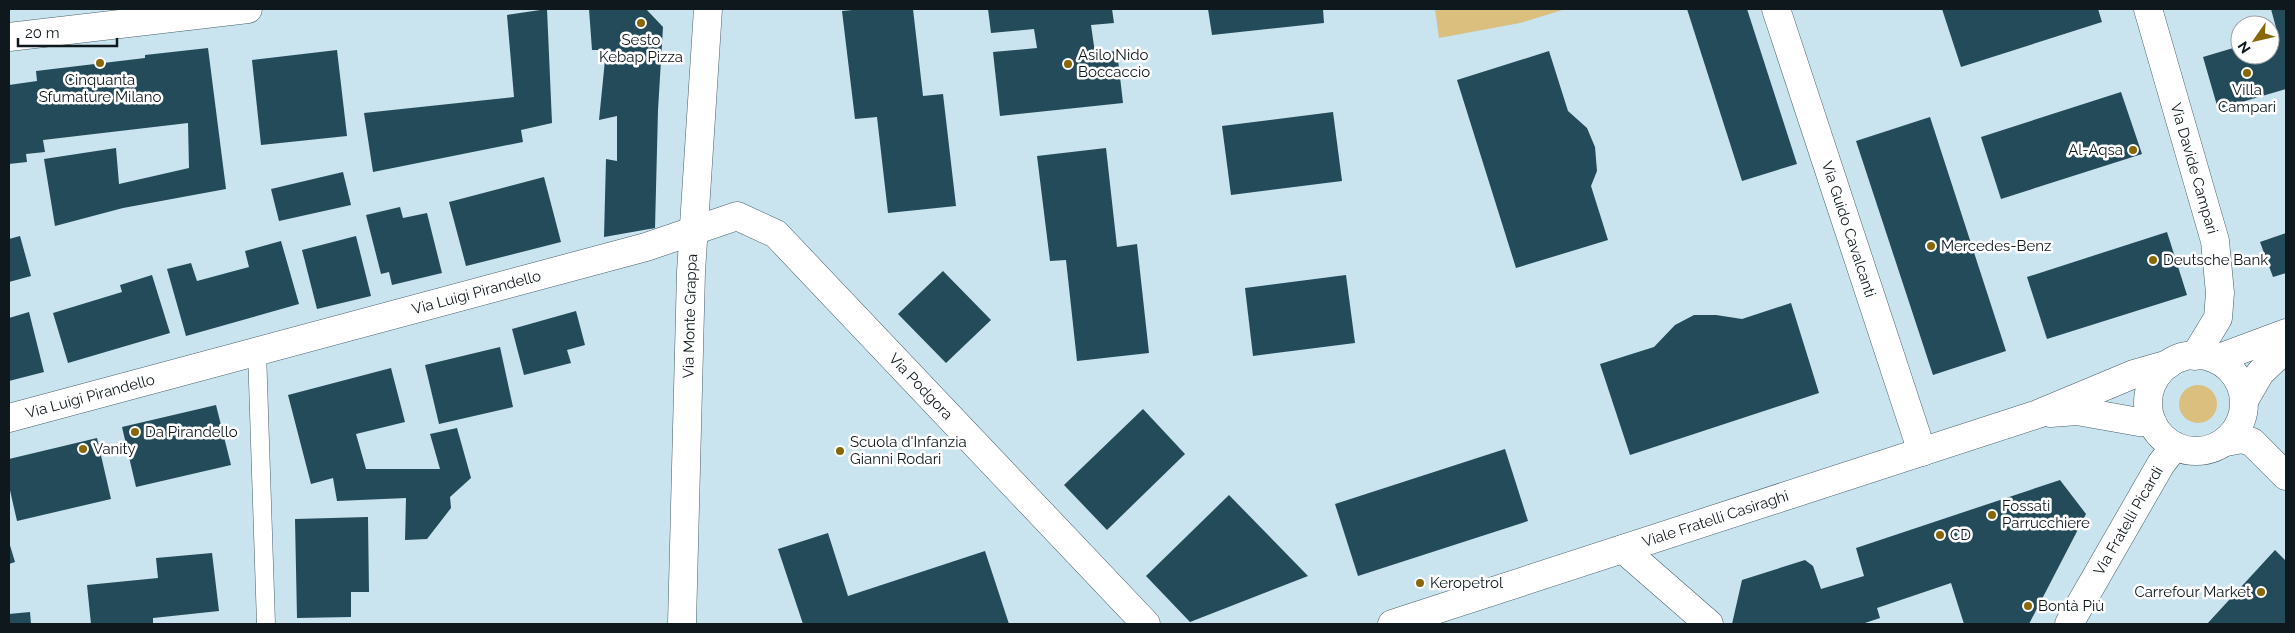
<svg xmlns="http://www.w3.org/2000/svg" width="2295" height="633" viewBox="0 0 2295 633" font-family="Raleway,sans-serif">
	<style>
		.green { fill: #dbbf7f }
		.building { fill: #244b5a }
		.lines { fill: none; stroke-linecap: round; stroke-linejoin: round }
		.service-casing { stroke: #486069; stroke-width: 19 }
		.minor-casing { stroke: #486069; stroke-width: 29 }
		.tertiary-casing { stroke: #486069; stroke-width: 29 }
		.secondary-casing { stroke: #486069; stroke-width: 29 }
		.service { stroke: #fff; stroke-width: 18 }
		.minor { stroke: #fff; stroke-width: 28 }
		.tertiary { stroke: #fff; stroke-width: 28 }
		.secondary { stroke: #fff; stroke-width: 28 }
		.poi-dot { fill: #886805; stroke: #fff; stroke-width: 2 }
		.labels { text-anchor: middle; stroke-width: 5; stroke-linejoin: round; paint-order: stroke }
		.poi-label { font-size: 15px; fill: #0f191d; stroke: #fff; text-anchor: start }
		.street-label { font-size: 15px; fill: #0f191d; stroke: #fff }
	</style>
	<rect width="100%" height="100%" fill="#c9e3ef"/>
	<!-- green -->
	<g class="green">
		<path d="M1435,9H1566L1520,23L1439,38Z"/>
		<circle cx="2198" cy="404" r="19"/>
	</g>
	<!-- building -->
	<g class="building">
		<path d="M547,9L552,123L521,130L523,142L373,172L364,113L514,97L507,15Z"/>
		<path d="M589,9H646L663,27L658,110L655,228L604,237L606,159L617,161V116L599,120L606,50H592Z"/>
		<path d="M863,9H913L923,96L943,94L956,206L888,213L877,117L855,119L842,11Z"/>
		<path d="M988,9H1112L1114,23L1091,25L1095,53L1117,51L1123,103L1000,116L993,52L1037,48L1034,29L991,33Z"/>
		<path d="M1208,9H1323L1324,23L1212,35Z"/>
		<path d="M1687,9H1747L1797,164L1742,181Z"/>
		<path d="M1942,9H2098L2102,22L1961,67Z"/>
		<path d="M2271,9H2286V89L2218,109L2203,57L2240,46V55H2270V37L2278,35Z"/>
		<path d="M208,48L226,189L123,208L55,226L44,159L116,148L119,184L189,168L188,123L43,140L45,152L26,154L27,162L9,164V85L37,81L36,71L145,58V55Z"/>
		<path d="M337,50L347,136L261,145L252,60Z"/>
		<path d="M1549,51L1568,111L1587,128L1595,147L1597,171L1591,186L1608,240L1516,268L1457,80Z"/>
		<path d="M2121,92L2142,154L2001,199L1981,137Z"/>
		<path d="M1333,112L1342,181L1231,195L1222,126Z"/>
		<path d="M1930,117L2006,351L1933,375L1856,141Z"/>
		<path d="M1106,148L1117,247L1137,244L1149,353L1077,361L1066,260L1050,261L1037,156Z"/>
		<path d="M343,172L351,205L279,221L271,189Z"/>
		<path d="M544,177L561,242L466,266L449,202Z"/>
		<path d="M400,207L403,218L427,213L442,273L392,285L389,272L381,274L366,215Z"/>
		<path d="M2167,232L2187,295L2047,339L2027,277Z"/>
		<path d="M2286,233V273L2273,277L2260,242Z"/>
		<path d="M20,236L31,276L9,282V239Z"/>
		<path d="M356,236L371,296L317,309L302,250Z"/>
		<path d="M281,241L299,304L186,336L167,269L191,263L197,281L249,267L245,251Z"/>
		<path d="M943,271L991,320L946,363L898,314Z"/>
		<path d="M152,275L170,333L68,363L53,313L122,292L120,285Z"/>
		<path d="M1346,275L1355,343L1253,356L1245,288Z"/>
		<path d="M1791,303L1819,393L1630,455L1600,364L1654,347L1675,325L1694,315H1716L1742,319Z"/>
		<path d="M576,311L585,345L567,350L571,363L524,375L512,329Z"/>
		<path d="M29,312L44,372L9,381V318Z"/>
		<path d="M500,347L513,407L439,424L425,365Z"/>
		<path d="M391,368L405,422L356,434L366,469H440L430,434L457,428L471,478L450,497L451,508L427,539L405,540L406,498L337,501L333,478L311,484L288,395Z"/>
		<path d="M216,405L231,465L136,487L122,427Z"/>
		<path d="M1143,409L1185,454L1107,530L1064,485Z"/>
		<path d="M97,438L111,499L17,521L9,486V459Z"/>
		<path d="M1505,449L1528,521L1358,576L1335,504Z"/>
		<path d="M2060,480L2086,514L2029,624H1964L1951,583L1877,608L1880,618L1862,624H1732L1742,580L1805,560L1813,566L1821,589L1864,576L1856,548Z"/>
		<path d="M1229,495L1308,576L1190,622L1146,576Z"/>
		<path d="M368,517L369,592H351V617L297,618L295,519Z"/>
		<path d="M828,533L848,596L985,551L1009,624H803L778,549Z"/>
		<path d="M9,542L15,562L9,564Z"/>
		<path d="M2275,550L2286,561V624H2207Z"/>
		<path d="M212,553L219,611L153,618V624H91L87,585L158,578L156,558Z"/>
		<path d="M30,612L31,624H9V614Z"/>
	</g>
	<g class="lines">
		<defs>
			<path id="service" d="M257,351L266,624"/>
			<g id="minor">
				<path id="s1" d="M1776,9L1922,452"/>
				<path id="s2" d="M2148,9L2215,241L2220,293L2218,318L2195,356"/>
				<path d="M9,37L248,9"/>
				<path id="s3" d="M9,418L646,247L737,216L776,234L1146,624"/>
				<path d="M2226,442L2242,439L2252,442L2286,476"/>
				<path d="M1623,549L1709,624"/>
				<path id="s4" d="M2069,624L2161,464L2175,446"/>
			</g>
			<g id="tertiary">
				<circle cx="2196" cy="403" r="48"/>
				<path d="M2216,359L2286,333"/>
				<path d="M2245,399L2260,373L2286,348"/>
				<path d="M2050,413L2077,411L2139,422H2152"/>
				<path id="s5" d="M1392,624L2038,414L2134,374L2169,364"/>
			</g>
			<g id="secondary">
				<path id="s6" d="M682,624L691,272L708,9"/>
			</g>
		</defs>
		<!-- service casing -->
		<use href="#service" class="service-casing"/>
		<!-- minor casing -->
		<use href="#minor" class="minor-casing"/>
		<!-- tertiary casing -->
		<use href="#tertiary" class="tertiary-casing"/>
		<!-- secondary casing -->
		<use href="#secondary" class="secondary-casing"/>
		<!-- service -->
		<use href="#service" class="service"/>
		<!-- minor -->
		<use href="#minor" class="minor"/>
		<!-- tertiary -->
		<use href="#tertiary" class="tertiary"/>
		<!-- secondary -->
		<use href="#secondary" class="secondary"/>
	</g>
	<!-- markers -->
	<g class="poi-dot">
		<circle cx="641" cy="23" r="5"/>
		<circle cx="100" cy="63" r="5"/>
		<circle cx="1068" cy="64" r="5"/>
		<circle cx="2247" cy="73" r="5"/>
		<circle cx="2133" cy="150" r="5"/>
		<circle cx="1931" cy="246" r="5"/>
		<circle cx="2153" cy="260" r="5"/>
		<circle cx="135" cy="432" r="5"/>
		<circle cx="83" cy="449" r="5"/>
		<circle cx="840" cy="451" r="5"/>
		<circle cx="1992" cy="515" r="5"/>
		<circle cx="1940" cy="535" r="5"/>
		<circle cx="1420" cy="583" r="5"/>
		<circle cx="2261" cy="592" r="5"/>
		<circle cx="2028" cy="606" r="5"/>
	</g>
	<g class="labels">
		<!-- poi labels -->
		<g class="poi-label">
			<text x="641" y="45" text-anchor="middle">Sesto<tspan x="641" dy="17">Kebap Pizza</tspan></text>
			<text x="1078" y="60">Asilo Nido<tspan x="1078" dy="17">Boccaccio</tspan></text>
			<text x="100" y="85" text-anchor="middle">Cinquanta<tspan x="100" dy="17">Sfumature Milano</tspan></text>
			<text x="2247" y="95" text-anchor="middle">Villa<tspan x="2247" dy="17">Campari</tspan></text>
			<text x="2123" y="155" text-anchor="end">Al-Aqsa</text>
			<text x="1941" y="251">Mercedes-Benz</text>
			<text x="2163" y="265">Deutsche Bank</text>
			<text x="145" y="437">Da Pirandello</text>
			<text x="850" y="447">Scuola d'Infanzia<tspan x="850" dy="17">Gianni Rodari</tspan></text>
			<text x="93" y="454">Vanity</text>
			<text x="2002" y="511">Fossati<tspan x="2002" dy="17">Parrucchiere</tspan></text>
			<text x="1950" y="540">CD</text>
			<text x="1430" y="588">Keropetrol</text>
			<text x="2251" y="597" text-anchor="end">Carrefour Market</text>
			<text x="2038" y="611">Bontà Più</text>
		</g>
		<!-- street labels -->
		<g class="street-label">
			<text dy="5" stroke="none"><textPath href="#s2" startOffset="166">Via Davide Campari</textPath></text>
			<text dy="5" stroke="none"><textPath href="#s1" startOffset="232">Via Guido Cavalcanti</textPath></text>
			<text dy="5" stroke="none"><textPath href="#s3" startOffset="484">Via Luigi Pirandello</textPath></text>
			<text dy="5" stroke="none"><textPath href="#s6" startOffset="308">Via Monte Grappa</textPath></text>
			<text dy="5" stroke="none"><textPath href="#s3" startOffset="1009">Via Podgora</textPath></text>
			<text dy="5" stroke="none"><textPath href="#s3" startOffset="84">Via Luigi Pirandello</textPath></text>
			<text dy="5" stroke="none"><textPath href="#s5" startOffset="340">Viale Fratelli Casiraghi</textPath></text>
			<text dy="5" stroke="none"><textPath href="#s4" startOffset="119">Via Fratelli Picardi</textPath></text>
		</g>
	</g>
	<!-- border -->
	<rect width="2295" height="633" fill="none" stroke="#0f191d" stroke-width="20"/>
	<!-- north arrow -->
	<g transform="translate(2255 40) rotate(236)"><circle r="24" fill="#ffffff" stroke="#9fa3a5"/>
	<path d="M0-4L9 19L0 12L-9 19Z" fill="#886805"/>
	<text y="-8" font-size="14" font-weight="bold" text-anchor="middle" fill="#0f191d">N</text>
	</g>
	<!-- scale -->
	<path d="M18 38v8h99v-8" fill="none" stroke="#0f191d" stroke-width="2.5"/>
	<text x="25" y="38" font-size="15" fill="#0f191d" stroke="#ffffff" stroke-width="4" paint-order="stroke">20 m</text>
</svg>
